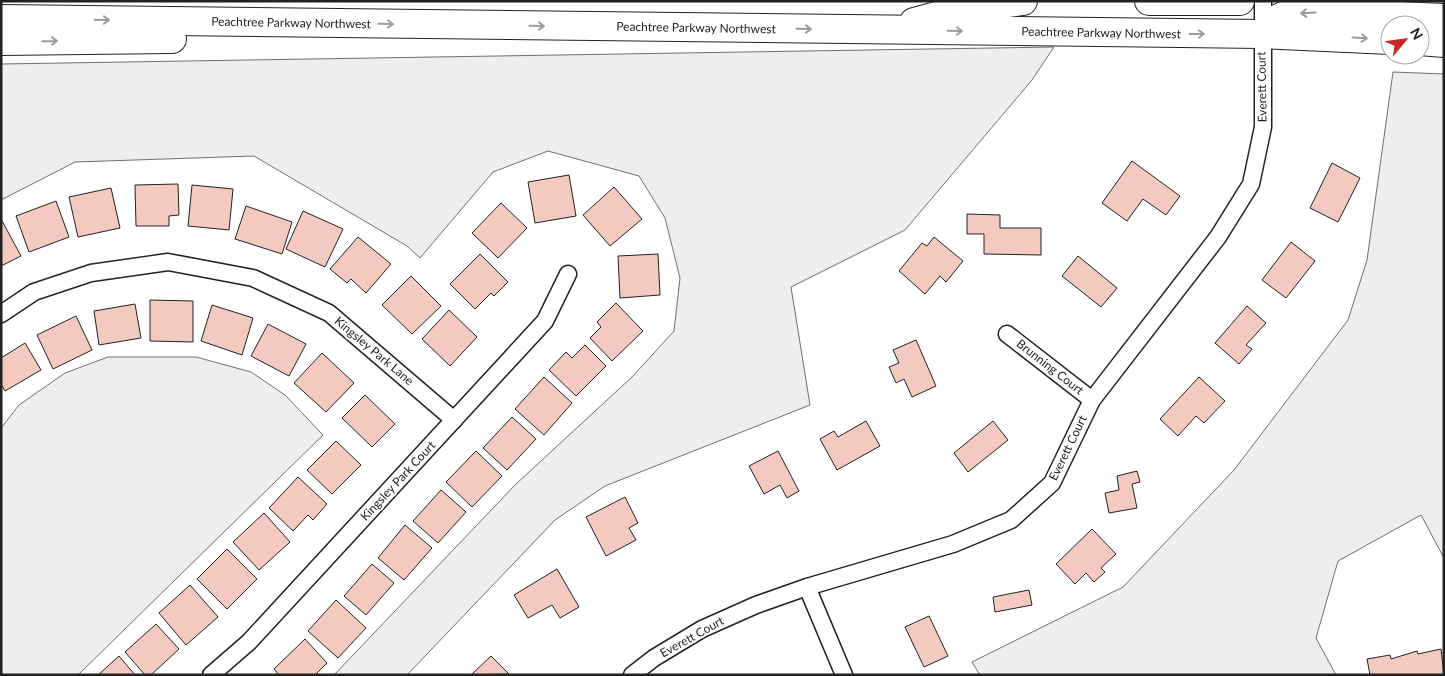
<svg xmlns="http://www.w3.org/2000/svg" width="1445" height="676" viewBox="0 0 1445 676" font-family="Lato,sans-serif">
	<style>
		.green { fill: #eee; stroke: #6f6f6f }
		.building { fill: #f3c9c0; stroke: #222 }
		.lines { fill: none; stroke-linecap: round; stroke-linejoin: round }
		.street-casing { stroke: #222; stroke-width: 19 }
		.highway-casing { stroke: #222; stroke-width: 30 }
		.street { stroke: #fff; stroke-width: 16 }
		.highway { stroke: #fff; stroke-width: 28 }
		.oneway { stroke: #9c9c9c }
		.labels { text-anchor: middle; stroke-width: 4; stroke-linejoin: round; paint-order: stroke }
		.street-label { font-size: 12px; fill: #222; stroke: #fff }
	</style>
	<rect width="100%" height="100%" fill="#fff"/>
	<!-- green -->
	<g class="green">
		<path d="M1054,47L1032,80L905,230L791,287L810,405L605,486L555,520L407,675H334L516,484L632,377L674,331L680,278L665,218L639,176L548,151L493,172L420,258L407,246L254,156L75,162L1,200V64Z"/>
		<path d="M1393,72L1444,74V558L1421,515L1338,561L1316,638L1336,675H980L972,662L1123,587L1234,470L1348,320L1367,260Z"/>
		<path d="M108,357H196L251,372L285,395L323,435L78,675H1V428L19,405L65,373Z"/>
	</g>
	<!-- building -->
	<g class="building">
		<path d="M1132,161L1180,196L1166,215L1143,199L1127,221L1102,203Z"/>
		<path d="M1332,163L1360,178L1338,222L1310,208Z"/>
		<path d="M569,175L576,216L535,223L528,182Z"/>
		<path d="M178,184L179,215L169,216V226H136L135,185Z"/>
		<path d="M192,185L233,189L229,230L188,226Z"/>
		<path d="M614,187L642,219L610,246L583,215Z"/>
		<path d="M111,188L120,228L78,237L69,197Z"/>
		<path d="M56,201L69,237L29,252L16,216Z"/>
		<path d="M501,203L527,228L498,258L472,233Z"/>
		<path d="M246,206L292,222L282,254L235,239Z"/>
		<path d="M303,211L343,229L325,267L286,249Z"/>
		<path d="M967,214L1000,215V228H1041V255L984,254V234H967Z"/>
		<path d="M1,219L21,256L1,266Z"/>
		<path d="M358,237L391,264L366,293L351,279L347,283L330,269Z"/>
		<path d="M934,237L963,261L946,282L940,276L925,294L899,271L922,243L927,246Z"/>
		<path d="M1291,242L1315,261L1286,298L1262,280Z"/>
		<path d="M480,254L508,282L494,296L491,293L475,309L450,284Z"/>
		<path d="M658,254L660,295L620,298L618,256Z"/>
		<path d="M1078,256L1117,288L1101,307L1062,276Z"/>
		<path d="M411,276L441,306L412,334L382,305Z"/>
		<path d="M150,300L193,301V342L150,341Z"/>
		<path d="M616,303L643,331L612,361L590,338L601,327L597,322Z"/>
		<path d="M135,304L141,338L99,345L94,311Z"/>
		<path d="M212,305L253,318L242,355L201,341Z"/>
		<path d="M1247,306L1266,323L1246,345L1252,349L1239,364L1215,343Z"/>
		<path d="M449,310L477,337L450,366L422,339Z"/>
		<path d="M76,316L92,350L53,369L37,335Z"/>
		<path d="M268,324L306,344L289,376L251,356Z"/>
		<path d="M916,340L936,386L912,397L904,379L896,383L889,367L899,363L893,350Z"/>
		<path d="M25,343L41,370L5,391L1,384V358Z"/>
		<path d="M585,345L606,366L576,396L549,370L566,352L572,358Z"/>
		<path d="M322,353L354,383L326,412L294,383Z"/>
		<path d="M544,377L572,403L544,435L515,409Z"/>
		<path d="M1199,377L1225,401L1204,423L1196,416L1178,436L1160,419Z"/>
		<path d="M365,395L395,424L372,447L342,418Z"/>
		<path d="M512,417L536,439L507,470L483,448Z"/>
		<path d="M866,421L880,446L837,470L820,439L834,431L838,437Z"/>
		<path d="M993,421L1008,440L968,472L954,453Z"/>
		<path d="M336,441L361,465L332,494L307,470Z"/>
		<path d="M476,451L502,476L472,507L446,482Z"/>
		<path d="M778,451L799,491L787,498L780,485L764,494L749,466Z"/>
		<path d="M1137,471L1140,482L1132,484L1137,508L1109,513L1105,493L1119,490L1117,476Z"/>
		<path d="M298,477L327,504L313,520L308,515L293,531L269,508Z"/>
		<path d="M441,490L466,512L438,543L413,521Z"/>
		<path d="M625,497L638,523L629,528L636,540L606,556L586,517Z"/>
		<path d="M264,513L290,542L259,570L233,542Z"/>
		<path d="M405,525L432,548L404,580L378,558Z"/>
		<path d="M1092,529L1116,554L1101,568L1105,572L1094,582L1086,573L1075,584L1056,564Z"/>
		<path d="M227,549L257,579L227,609L197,579Z"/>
		<path d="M372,564L394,583L366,615L344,596Z"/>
		<path d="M557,569L579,607L560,618L552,605L528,618L514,595Z"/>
		<path d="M190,585L218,617L186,645L159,613Z"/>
		<path d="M1029,590L1032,605L995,612L993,597Z"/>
		<path d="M336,600L366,628L338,658L308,631Z"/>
		<path d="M929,616L948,656L924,667L905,627Z"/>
		<path d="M156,624L179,649L151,675H145L125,652Z"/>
		<path d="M305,639L327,663L315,675H279L274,669Z"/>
		<path d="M1441,649L1444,675H1370L1367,659L1390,655L1391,659L1417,651L1418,654Z"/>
		<path d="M119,656L135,675H98Z"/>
		<path d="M491,656L509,674L471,675Z"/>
	</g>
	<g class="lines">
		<defs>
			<g id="street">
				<path d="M1,314L34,292L91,273L168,262L253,278L329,313L454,420"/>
				<path d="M1007,334L1092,400"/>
				<path d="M807,587L844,675"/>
				<path d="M211,675L249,642L545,321L568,274"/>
				<path d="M632,675L654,658L702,629L756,605L807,587L953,544L1011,520L1052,483L1092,400L1218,237L1251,184L1263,127V1"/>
			</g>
			<g id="highway">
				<path d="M1149,1H1240"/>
				<path d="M1,19L1262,34L1390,40"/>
				<path d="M914,22L959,10L1023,1"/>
				<path d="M1262,34L1271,22L1287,14L1312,12L1444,18"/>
				<path d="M1,41L172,39"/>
				<path d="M1420,41L1444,43"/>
			</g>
		</defs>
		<!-- street casing -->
		<use href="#street" class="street-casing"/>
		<!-- highway casing -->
		<use href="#highway" class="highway-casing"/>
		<!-- street -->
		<use href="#street" class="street"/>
		<!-- highway -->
		<use href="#highway" class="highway"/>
	</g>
	<!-- one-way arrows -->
	<defs><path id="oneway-shaft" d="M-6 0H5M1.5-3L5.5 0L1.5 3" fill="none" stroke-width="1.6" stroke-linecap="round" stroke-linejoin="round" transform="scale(1.25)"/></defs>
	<g class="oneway">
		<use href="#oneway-shaft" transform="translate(1308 13) rotate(177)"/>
		<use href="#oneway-shaft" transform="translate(102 20) rotate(1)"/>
		<use href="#oneway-shaft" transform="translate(386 24) rotate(1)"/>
		<use href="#oneway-shaft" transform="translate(537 26) rotate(1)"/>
		<use href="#oneway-shaft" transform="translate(804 29) rotate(1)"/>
		<use href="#oneway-shaft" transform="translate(955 31) rotate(1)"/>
		<use href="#oneway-shaft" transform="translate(1197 34)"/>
		<use href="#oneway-shaft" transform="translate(1360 38) rotate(3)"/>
		<use href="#oneway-shaft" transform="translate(50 41) rotate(-1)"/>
	</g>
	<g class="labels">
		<!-- street labels -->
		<g class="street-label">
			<text transform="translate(291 23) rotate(1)" y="4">Peachtree Parkway Northwest</text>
			<text transform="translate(696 28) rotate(1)" y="4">Peachtree Parkway Northwest</text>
			<text transform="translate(1101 33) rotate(1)" y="4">Peachtree Parkway Northwest</text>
			<text transform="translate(1262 87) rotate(-91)" y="4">Everett Court</text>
			<text transform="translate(374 351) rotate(40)" y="4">Kingsley Park Lane</text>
			<text transform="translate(1050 367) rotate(38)" y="4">Brunning Court</text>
			<text transform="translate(1068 448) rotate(-64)" y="4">Everett Court</text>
			<text transform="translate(398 481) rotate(-47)" y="4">Kingsley Park Court</text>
			<text transform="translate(692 637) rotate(-29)" y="4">Everett Court</text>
		</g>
	</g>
	<!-- border -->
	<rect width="1445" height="676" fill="none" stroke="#222222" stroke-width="5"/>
	<!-- north arrow -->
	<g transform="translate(1405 40) rotate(61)"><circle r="24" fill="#ffffff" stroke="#a7a7a7"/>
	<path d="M0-4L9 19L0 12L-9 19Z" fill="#c62828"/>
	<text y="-8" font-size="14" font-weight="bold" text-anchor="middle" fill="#222222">N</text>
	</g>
</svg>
